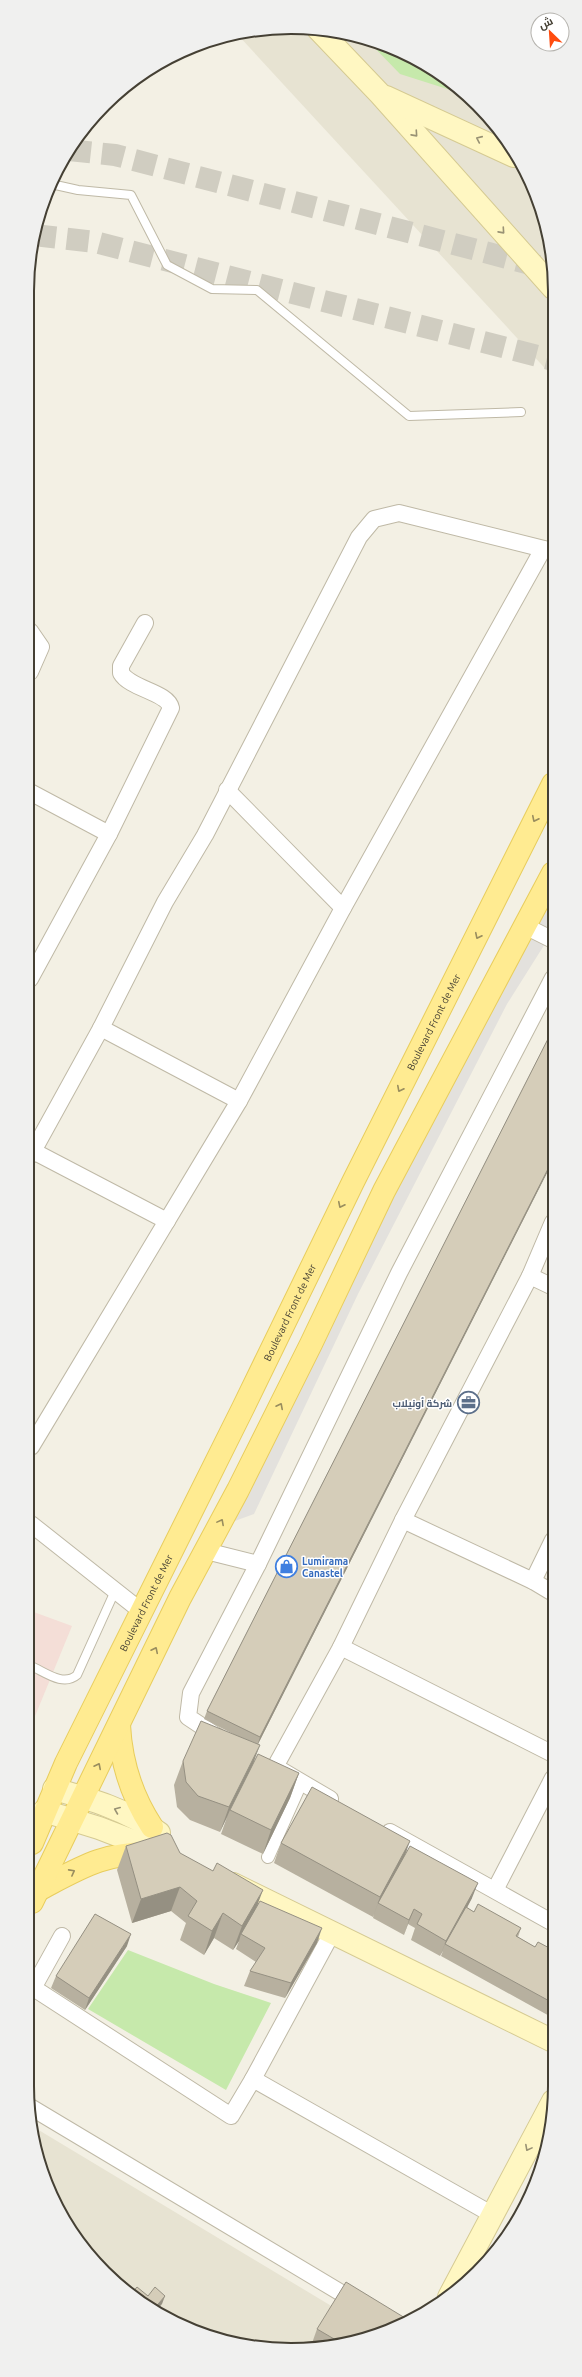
<svg xmlns="http://www.w3.org/2000/svg" width="582" height="2377" viewBox="0 0 582 2377" font-family="Ubuntu,Cairo,sans-serif">
	<style>
		.residential { fill: #e7e3d2 }
		.medical { fill: #f4ded7 }
		.green { fill: #c6e9ab }
		.parking { fill: #e3e1dd }
		.lines { fill: none; stroke-linecap: round; stroke-linejoin: round }
		.motorway-tunnel { stroke: #d0cdc1; stroke-width: 22; stroke-dasharray: 22 11; stroke-linecap: butt }
		.service-casing { stroke: #bfb9a6; stroke-width: 10 }
		.pedestrian-casing { stroke: #bfb9a6; stroke-width: 14 }
		.minor-casing { stroke: #bfb9a6; stroke-width: 18 }
		.secondary-casing { stroke: #d5ca92; stroke-width: 24 }
		.primary-casing { stroke: #e8cd5d; stroke-width: 24 }
		.service { stroke: #fff; stroke-width: 8 }
		.pedestrian { stroke: #fff; stroke-width: 12 }
		.minor { stroke: #fff; stroke-width: 16 }
		.secondary { stroke: #fff7c2; stroke-width: 22 }
		.primary { stroke: #ffeb91; stroke-width: 22 }
		.wall { fill: #b7b09f }
		.shaded-wall { fill: #959082 }
		.building { fill: #d5cdb9; stroke: #959082 }
		.oneway { stroke: #999274 }
		.oneway2 { stroke: #998d5e }
		.labels { text-anchor: middle; stroke-width: 3; stroke-linejoin: round; paint-order: stroke }
		.street-label { font-size: 10px; fill: #454034; stroke: #fff }
		.service-label { font-size: 10px; font-weight: bold; fill: #4e5e75; stroke: #fff; text-anchor: end }
		.shop-label { font-size: 10px; font-weight: bold; fill: #366cbe; stroke: #fff; text-anchor: start }
		.rim { fill: none; stroke: #454034; stroke-width: 2 }
	</style>
	<rect width="100%" height="100%" fill="#f3f0e4"/>
	<!-- residential -->
	<g class="residential">
		<path d="M274,28L326,29L408,54L478,104L528,174L553,257V377L237,34Z"/>
		<path d="M32,2126L378,2334L360,2341L274,2349L222,2341L174,2323L130,2296L93,2260L47,2187L32,2137Z"/>
	</g>
	<!-- medical -->
	<path class="medical" d="M31,1611L72,1626L31,1726Z"/>
	<!-- green -->
	<g class="green">
		<path d="M369,42L408,54L463,94L400,74Z"/>
		<path d="M128,1950L214,1984L271,2003L226,2090L88,2009Z"/>
	</g>
	<!-- parking -->
	<path class="parking" d="M553,896V931L507,1004L358,1294L254,1514L232,1522L344,1288Z"/>
	<g class="lines">
		<!-- motorway-tunnel -->
		<g class="motorway-tunnel">
			<path d="M69,150L115,155L553,270"/>
			<path d="M34,235L95,242L553,360"/>
		</g>
		<defs>
			<g id="service">
				<path d="M51,184L78,190L131,195L167,265L212,289L257,290L409,416L521,412"/>
				<path d="M31,1666C45,1672 63,1687 77,1675L115,1591"/>
			</g>
			<path id="pedestrian" d="M268,1857L301,1783"/>
			<g id="minor">
				<path d="M30,631L41,647L30,672"/>
				<path d="M227,790L343,908"/>
				<path d="M30,792L109,834"/>
				<path d="M525,926L553,940"/>
				<path d="M30,979L109,834L171,708C168,692 130,689 121,673V666L145,623"/>
				<path d="M101,1028L239,1101"/>
				<path d="M33,1151L167,1221"/>
				<path d="M31,1155L101,1028L165,902L205,835L359,537L374,519L399,513L552,551"/>
				<path d="M530,1276L553,1287"/>
				<path d="M31,1447L239,1101L343,908L543,549"/>
				<path d="M403,1520L533,1581L553,1593"/>
				<path d="M31,1524L141,1611"/>
				<path d="M206,1551L258,1564"/>
				<path d="M533,1581L553,1540"/>
				<path d="M341,1647L553,1754"/>
				<path d="M218,1737L188,1717L191,1693L258,1564L399,1273L553,978"/>
				<path d="M275,1767L341,1647L403,1520L530,1276L553,1222"/>
				<path d="M279,1769L330,1799"/>
				<path d="M390,1832L553,1923"/>
				<path d="M495,1890L553,1778"/>
				<path d="M32,1987L231,2116L253,2079L493,2215"/>
				<path d="M32,1990L62,1936"/>
				<path d="M253,2079L332,1933"/>
				<path d="M32,2108L358,2303"/>
			</g>
			<g id="secondary">
				<path d="M318,29L380,94L553,288"/>
				<path d="M386,97L514,156"/>
				<path d="M54,1789C90,1799 128,1810 159,1833"/>
				<path d="M44,1811L99,1828L164,1853"/>
				<path d="M233,1884L553,2041"/>
				<path d="M449,2297L553,2101"/>
			</g>
			<g id="primary">
				<path d="M119,1725C121,1763 131,1795 152,1827"/>
				<path id="s1" d="M32,1843L66,1763L243,1408L353,1182L553,784"/>
				<path d="M38,1890C80,1868 104,1852 154,1853"/>
				<path d="M32,1902L180,1598L238,1490L311,1344L384,1191L553,873"/>
			</g>
		</defs>
		<!-- service casing -->
		<use href="#service" class="service-casing"/>
		<!-- pedestrian casing -->
		<use href="#pedestrian" class="pedestrian-casing"/>
		<!-- minor casing -->
		<use href="#minor" class="minor-casing"/>
		<!-- secondary casing -->
		<use href="#secondary" class="secondary-casing"/>
		<!-- primary casing -->
		<use href="#primary" class="primary-casing"/>
		<!-- service -->
		<use href="#service" class="service"/>
		<!-- pedestrian -->
		<use href="#pedestrian" class="pedestrian"/>
		<!-- minor -->
		<use href="#minor" class="minor"/>
		<!-- secondary -->
		<use href="#secondary" class="secondary"/>
		<!-- primary -->
		<use href="#primary" class="primary"/>
	</g>
	<!-- wall -->
	<g class="wall">
		<path d="M553,1029V1161L258,1744L254,1761L299,1773L290,1798L263,1854L221,1834L227,1817L220,1832L190,1820L177,1807L174,1785L183,1761L237,1736L204,1719L207,1711Z"/>
		<path d="M281,1843L406,1854L472,1898L467,1908L474,1912L521,1928L518,1937L535,1947L553,1950V2018L441,1956L443,1951L440,1956L411,1940L415,1928L408,1924L404,1935L373,1918L374,1914L373,1917L274,1863Z"/>
		<path d="M126,1846L258,1903L317,1943L285,1998L244,1986L250,1971L256,1962L236,1949L239,1941L233,1950L214,1938L204,1955L180,1940L186,1923L171,1911L132,1923L117,1870Z"/>
		<path d="M127,1946L85,2010L51,1988L56,1976Z"/>
		<path d="M317,2329L360,2341L311,2346Z"/>
	</g>
	<!-- shaded-wall -->
	<g class="shaded-wall">
		<path d="M553,1159V1161L257,1746L260,1737Z"/>
		<path d="M260,1745L251,1769L230,1810L227,1817L220,1832L229,1807Z"/>
		<path d="M299,1773L290,1798L263,1854L271,1830Z"/>
		<path d="M410,1841L403,1861L378,1903L373,1917L380,1897Z"/>
		<path d="M478,1883L472,1898L446,1945L445,1944L440,1956L446,1941Z"/>
		<path d="M180,1887L171,1911L132,1923L141,1899Z"/>
		<path d="M263,1890L254,1914L241,1934L239,1941L233,1950L242,1926Z"/>
		<path d="M414,1909L408,1924L404,1935L409,1920Z"/>
		<path d="M223,1913L214,1938L204,1955L212,1931Z"/>
		<path d="M322,1928L317,1943L285,1998L291,1983Z"/>
		<path d="M131,1934L127,1946L85,2010L89,1998Z"/>
		<path d="M165,2296L162,2304L156,2311L153,2310Z"/>
	</g>
	<!-- building -->
	<g class="building">
		<path d="M553,1029V1159L260,1737L207,1711Z"/>
		<path d="M201,1721L260,1745L229,1807L198,1796L186,1782L183,1761Z"/>
		<path d="M258,1754L299,1773L271,1830L230,1810Z"/>
		<path d="M312,1787L410,1841L380,1897L281,1843Z"/>
		<path d="M167,1833L171,1835L180,1853L213,1871L217,1863L263,1890L242,1926L223,1913L212,1931L188,1916L197,1901L180,1887L141,1899L126,1846Z"/>
		<path d="M410,1846L478,1883L446,1941L417,1924L422,1914L414,1909L409,1920L378,1903Z"/>
		<path d="M260,1901L322,1928L291,1983L250,1971L265,1948L241,1934Z"/>
		<path d="M478,1904L521,1928L516,1936L535,1947L538,1942L553,1950V2003L445,1944L466,1907L474,1912Z"/>
		<path d="M95,1914L131,1934L89,1998L56,1976Z"/>
		<path d="M346,2282L410,2321L408,2323L360,2341L341,2343L317,2329Z"/>
		<path d="M137,2287L148,2296L155,2287L165,2296L153,2310L130,2295Z"/>
	</g>
	<!-- one-way arrows -->
	<defs><path id="oneway-chevron" d="M-2-3.5L2.5 0L-2 3.5" fill="none" stroke-width="1.6" stroke-linecap="round" stroke-linejoin="round"/></defs>
	<g class="oneway">
		<use href="#oneway-chevron" transform="translate(415 134) rotate(48)"/>
		<use href="#oneway-chevron" transform="translate(479 139) rotate(-156)"/>
		<use href="#oneway-chevron" transform="translate(502 231) rotate(48)"/>
		<use href="#oneway-chevron" transform="translate(117 1810) rotate(-158)"/>
		<use href="#oneway-chevron" transform="translate(528 2148) rotate(118)"/>
	</g>
	<g class="oneway2">
		<use href="#oneway-chevron" transform="translate(535 819) rotate(116)"/>
		<use href="#oneway-chevron" transform="translate(478 936) rotate(116)"/>
		<use href="#oneway-chevron" transform="translate(400 1089) rotate(117)"/>
		<use href="#oneway-chevron" transform="translate(341 1205) rotate(116)"/>
		<use href="#oneway-chevron" transform="translate(280 1406) rotate(-63)"/>
		<use href="#oneway-chevron" transform="translate(221 1522) rotate(-62)"/>
		<use href="#oneway-chevron" transform="translate(155 1650) rotate(-64)"/>
		<use href="#oneway-chevron" transform="translate(98 1766) rotate(-63)"/>
		<use href="#oneway-chevron" transform="translate(72 1872) rotate(-28)"/>
	</g>
	<!-- icons -->
	<defs>
		<symbol id="office-ring" viewBox="-11 -11 22 22"><circle r="9.5" fill="#fff" stroke="#5c6f8a" stroke-width="1.5"/><path d="M-6-3h4V-5.5h4V-3h4V5H-6ZM-1-4.5V-3h2v-1.5ZM-6 0V1H6V0Z" fill="#5c6f8a"/></symbol>
		<symbol id="shop-ring" viewBox="-11 -11 22 22"><circle r="9.5" fill="#fff" stroke="#3f7fe0" stroke-width="1.5"/><path d="M-5-2.5h2.3a2.7 3.5 0 0 1 5.4 0H5L5.5 6h-11ZM-1.5-2.5h3a1.5 2.3 0 0 0-3 0Z" fill="#3f7fe0"/></symbol>
	</defs>
	<g fill-rule="evenodd">
		<use href="#office-ring" x="456" y="1390" width="25" height="25"/>
		<use href="#shop-ring" x="274" y="1554" width="25" height="25"/>
	</g>
	<g class="labels">
		<!-- street labels -->
		<g class="street-label">
			<text dy="4" stroke="none"><textPath href="#s1" startOffset="914">Boulevard Front de Mer</textPath></text>
			<text dy="4" stroke="none"><textPath href="#s1" startOffset="590">Boulevard Front de Mer</textPath></text>
			<text dy="4" stroke="none"><textPath href="#s1" startOffset="266">Boulevard Front de Mer</textPath></text>
		</g>
		<!-- service labels -->
		<g class="service-label">
			<text x="452" y="1407">شركة أونيلاب</text>
		</g>
		<!-- shop labels -->
		<g class="shop-label">
			<text x="302" y="1565">Lumirama<tspan x="302" dy="12">Canastel</tspan></text>
		</g>
	</g>
	<!-- crop -->
	<path d="M0 0H582V2377H0ZM291 34H291A257 257 0 0 1 548 291V2086A257 257 0 0 1 291 2343H291A257 257 0 0 1 34 2086V291A257 257 0 0 1 291 34Z" fill="#f0f0ef" fill-rule="evenodd"/>
	<path class="rim" d="M291 34H291A257 257 0 0 1 548 291V2086A257 257 0 0 1 291 2343H291A257 257 0 0 1 34 2086V291A257 257 0 0 1 291 34Z"/>
	<!-- north arrow -->
	<g transform="translate(550 32) rotate(335)"><circle r="19" fill="#ffffff" stroke="#b5b3ae"/>
	<path d="M0-3L7 15L0 10L-7 15Z" fill="#ff4c0f"/>
	<text y="-6" font-size="11" font-weight="bold" text-anchor="middle" fill="#454034">ش</text>
	</g>
</svg>
